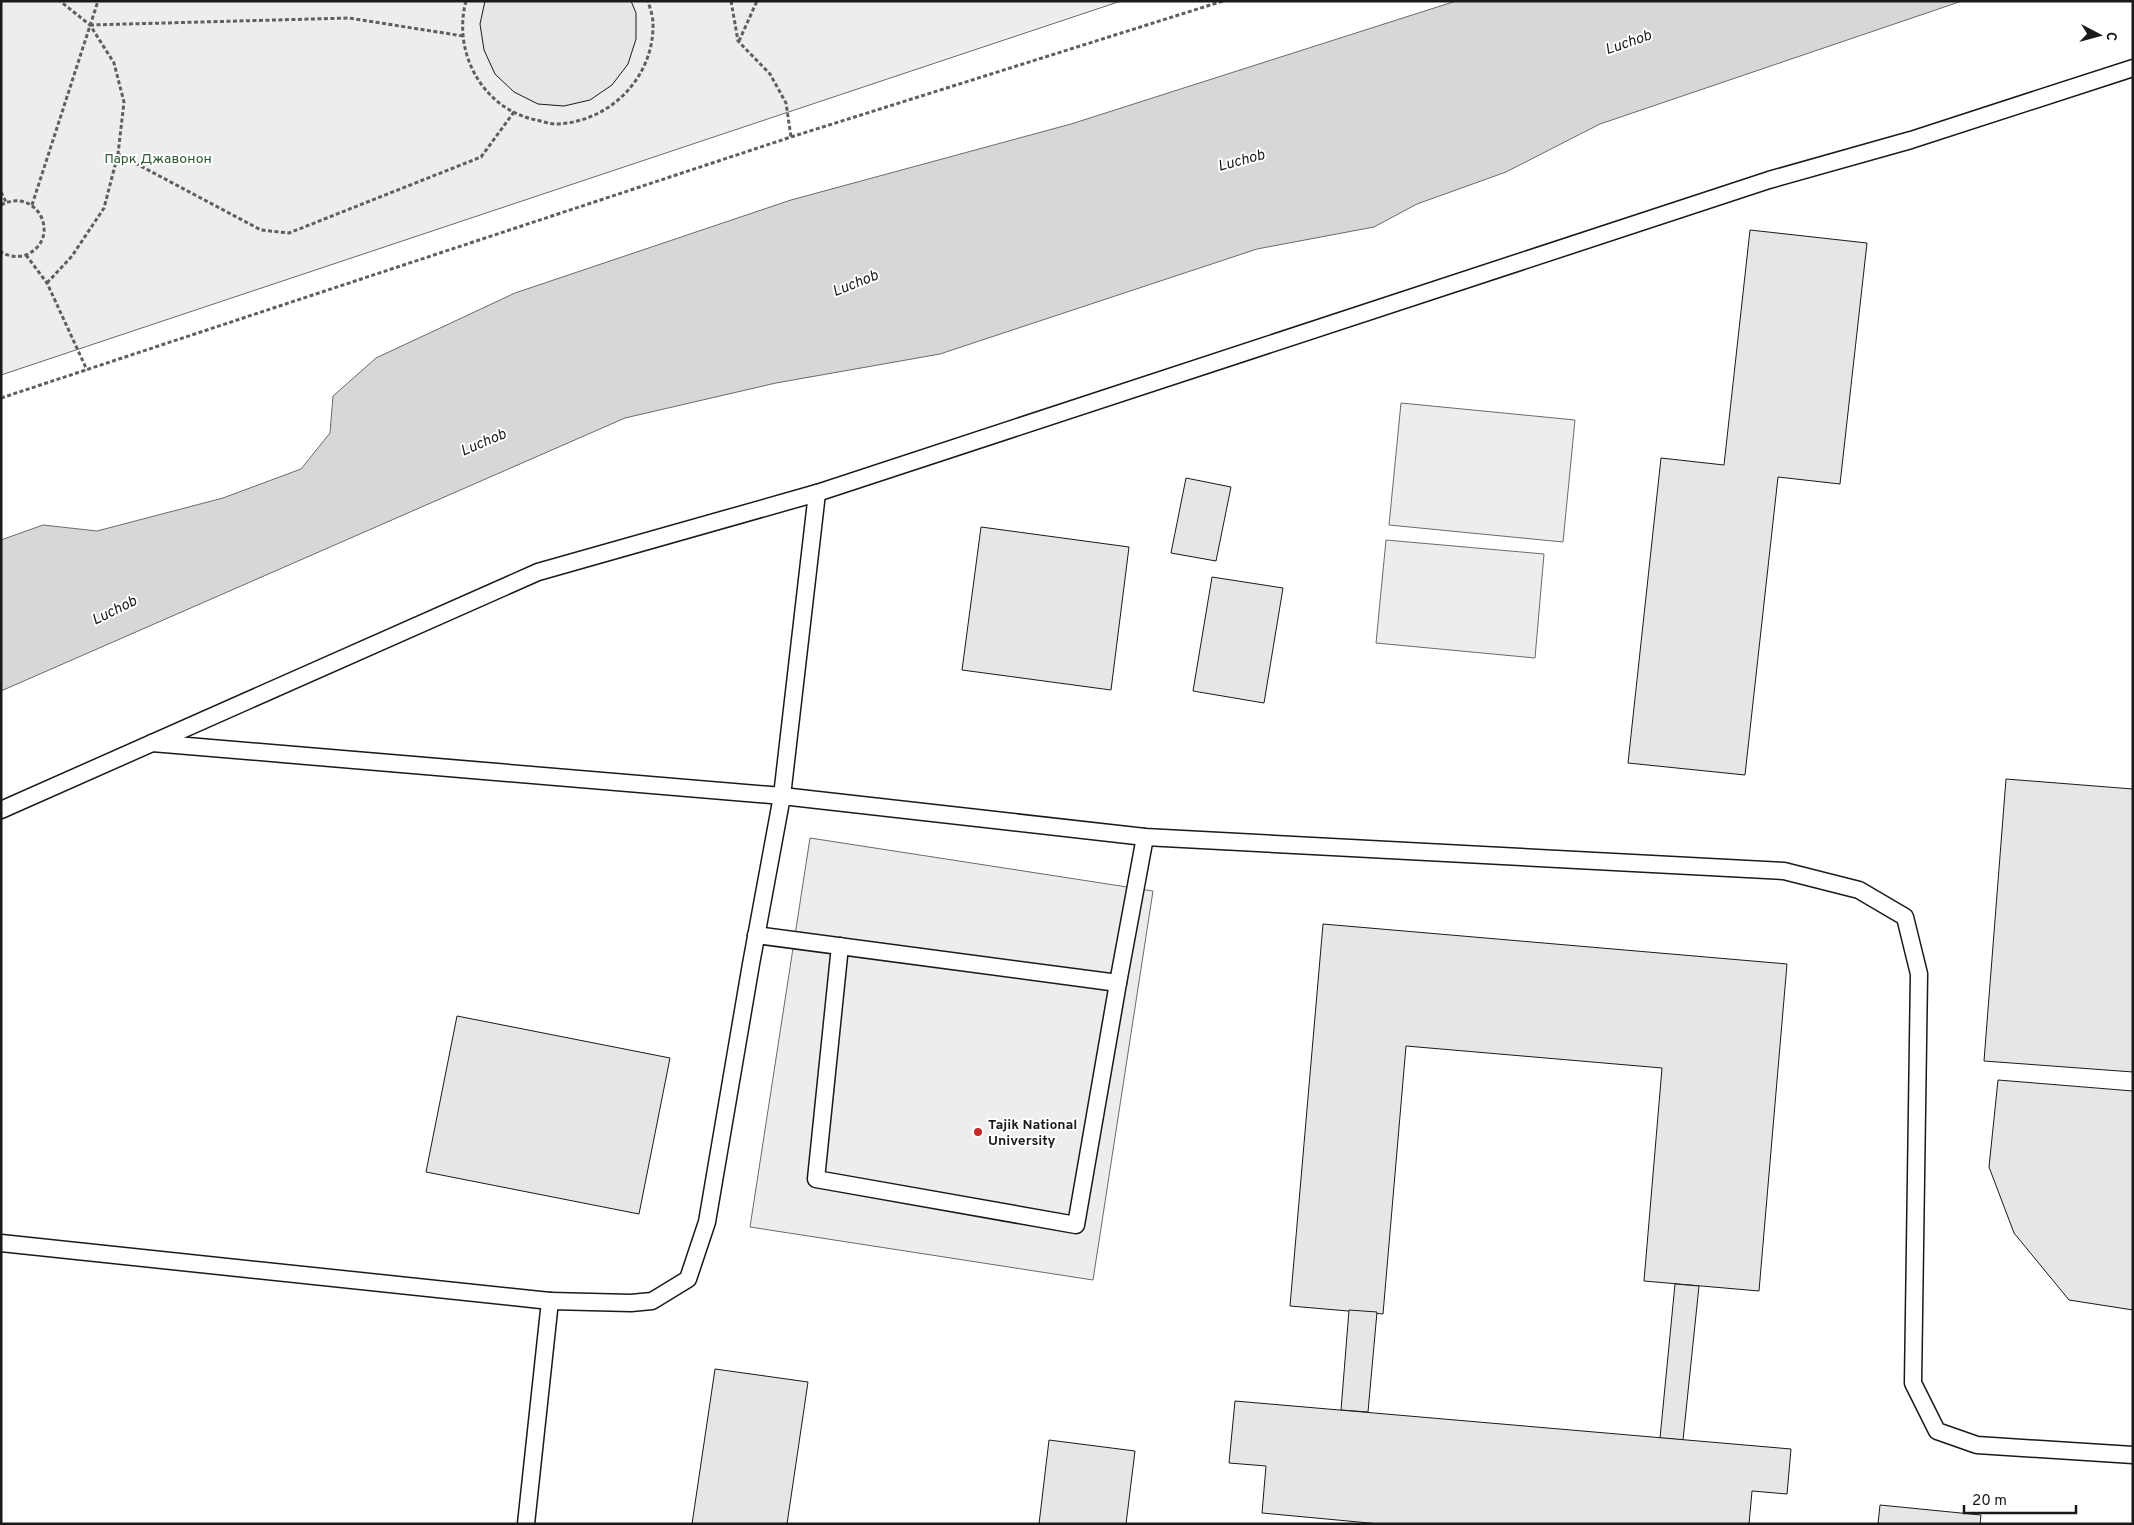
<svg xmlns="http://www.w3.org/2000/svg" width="2134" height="1525" viewBox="0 0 2134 1525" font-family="Overpass,sans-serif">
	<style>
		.built { fill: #ededed; stroke: #6a6a6a }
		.water { fill: #d7d7d7; stroke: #6a6a6a }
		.building { fill: #e6e6e6; stroke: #1a1a1a }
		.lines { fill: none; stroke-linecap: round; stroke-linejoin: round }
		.lane-casing { stroke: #1a1a1a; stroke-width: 19 }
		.path { stroke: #5f5f5f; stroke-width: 3; stroke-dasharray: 4 2.5; stroke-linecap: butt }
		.lane { stroke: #fff; stroke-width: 16 }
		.poi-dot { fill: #c62828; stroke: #fff; stroke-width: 2 }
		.labels { text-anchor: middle; stroke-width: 4; stroke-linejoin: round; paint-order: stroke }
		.park-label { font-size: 14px; fill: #2b5a34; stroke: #fff }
		.poi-label { font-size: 14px; font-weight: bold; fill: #1a1a1a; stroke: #fff; text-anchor: start }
		.water-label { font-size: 15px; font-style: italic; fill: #1a1a1a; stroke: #fff }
	</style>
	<rect width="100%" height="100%" fill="#fff"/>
	<!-- built -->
	<g class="built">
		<path d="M1,1H1121L1,375Z"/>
		<path d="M1401,403L1575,420L1563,542L1389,525Z"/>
		<path d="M1386,540L1544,554L1535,658L1376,643Z"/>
		<path d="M810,838L1153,891L1093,1280L750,1227Z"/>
	</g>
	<!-- water -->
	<path class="water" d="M1456,1H1962L1600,124L1506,172L1417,204L1374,227L1257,249L940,354L776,383L625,418L1,691V540L43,525L97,531L223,498L301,469L330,433L333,396L376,358L515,293L791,200L1071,124Z"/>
	<!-- building -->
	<g class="building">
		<path d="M485,1H631L636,13V39L628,64L612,85L590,100L564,106L538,104L514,92L495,74L484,50L480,24Z"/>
		<path d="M1750,230L1867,243L1840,484L1778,477L1745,775L1628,763L1661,458L1724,465Z"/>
		<path d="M1186,478L1231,487L1216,561L1171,553Z"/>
		<path d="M981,527L1129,547L1111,690L962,670Z"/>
		<path d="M1212,577L1283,588L1264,703L1193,691Z"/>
		<path d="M2006,779L2133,789V1072L1984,1061Z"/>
		<path d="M1323,924L1787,964L1759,1291L1644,1281L1662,1068L1406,1046L1383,1314L1290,1306Z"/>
		<path d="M457,1016L670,1058L639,1214L426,1172Z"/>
		<path d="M1998,1080L2133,1091V1310L2069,1300L2014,1233L1989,1167Z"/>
		<path d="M1675,1284L1699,1286L1683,1440L1660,1438Z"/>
		<path d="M1349,1310L1377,1312L1368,1412L1341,1410Z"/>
		<path d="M715,1369L808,1382L787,1524H692Z"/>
		<path d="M1235,1401L1791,1449L1787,1494L1752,1491L1749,1524H1380L1262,1513L1266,1466L1229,1463Z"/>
		<path d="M1049,1440L1135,1451L1126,1524H1039Z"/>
		<path d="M1880,1505L1981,1515L1980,1524H1878Z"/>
	</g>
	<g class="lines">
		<defs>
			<g id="lane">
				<path d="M152,743L782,796L817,493"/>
				<path d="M1,810L538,572L817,493L1769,180L1911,140L2133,68"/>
				<path d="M756,935L1118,983L1145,837"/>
				<path d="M840,946L816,1179L1076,1225L1118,983"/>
				<path d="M1,1243L550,1301L526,1524"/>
				<path d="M550,1301L631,1303L652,1301L688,1279L707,1222L751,964L782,796L1145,837L1784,871L1859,890L1905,917L1919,974L1913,1383L1937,1431L1977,1445L2133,1455"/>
			</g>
		</defs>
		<!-- lane casing -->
		<use href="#lane" class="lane-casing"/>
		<!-- path -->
		<g class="path">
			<path d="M466,1C452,53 483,109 536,120C542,121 549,124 555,124C609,123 654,78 653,24C653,16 650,8 648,1"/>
			<path d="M731,1L738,41L770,74L786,103L791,137"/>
			<path d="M90,25L349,18L463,36"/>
			<path d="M739,41L757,1"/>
			<path d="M118,154L261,230L289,233L481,157L514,112"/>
			<path d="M1,192L6,202"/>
			<path d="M1,205C37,186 62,237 28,254C19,258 10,257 1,252"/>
			<path d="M32,205L98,1"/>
			<path d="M26,255L47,283L87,370"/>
			<path d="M47,283L72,256L104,208L118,154L124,102L114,63L90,25L60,1"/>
			<path d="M1,398L791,137L1223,1"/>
		</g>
		<!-- lane -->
		<use href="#lane" class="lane"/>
	</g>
	<!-- markers -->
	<circle class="poi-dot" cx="978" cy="1132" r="5"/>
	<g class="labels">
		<!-- park labels -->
		<g class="park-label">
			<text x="158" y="163">Парк Джавонон</text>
		</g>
		<!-- poi labels -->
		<g class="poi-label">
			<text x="988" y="1129">Tajik National<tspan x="988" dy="16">University</tspan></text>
		</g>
		<!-- water labels -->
		<g class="water-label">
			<text transform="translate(1628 42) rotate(-19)" y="5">Luchob</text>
			<text transform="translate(1241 160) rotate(-15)" y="5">Luchob</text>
			<text transform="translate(855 283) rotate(-22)" y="5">Luchob</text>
			<text transform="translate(483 442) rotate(-23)" y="5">Luchob</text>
			<text transform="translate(114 610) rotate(-26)" y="5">Luchob</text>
		</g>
	</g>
	<!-- border -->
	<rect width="2134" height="1525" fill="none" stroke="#1a1a1a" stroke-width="5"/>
	<!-- north arrow -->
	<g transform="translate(2099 35) rotate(96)" stroke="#ffffff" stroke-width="4" paint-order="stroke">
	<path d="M0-4L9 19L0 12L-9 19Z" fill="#1a1a1a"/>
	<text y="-8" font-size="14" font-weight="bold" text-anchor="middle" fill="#1a1a1a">С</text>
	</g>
	<!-- scale -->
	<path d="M1964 1505v8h112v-8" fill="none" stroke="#1a1a1a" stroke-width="2.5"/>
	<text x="1972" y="1505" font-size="15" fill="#1a1a1a" stroke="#ffffff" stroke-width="4" paint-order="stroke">20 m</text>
</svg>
